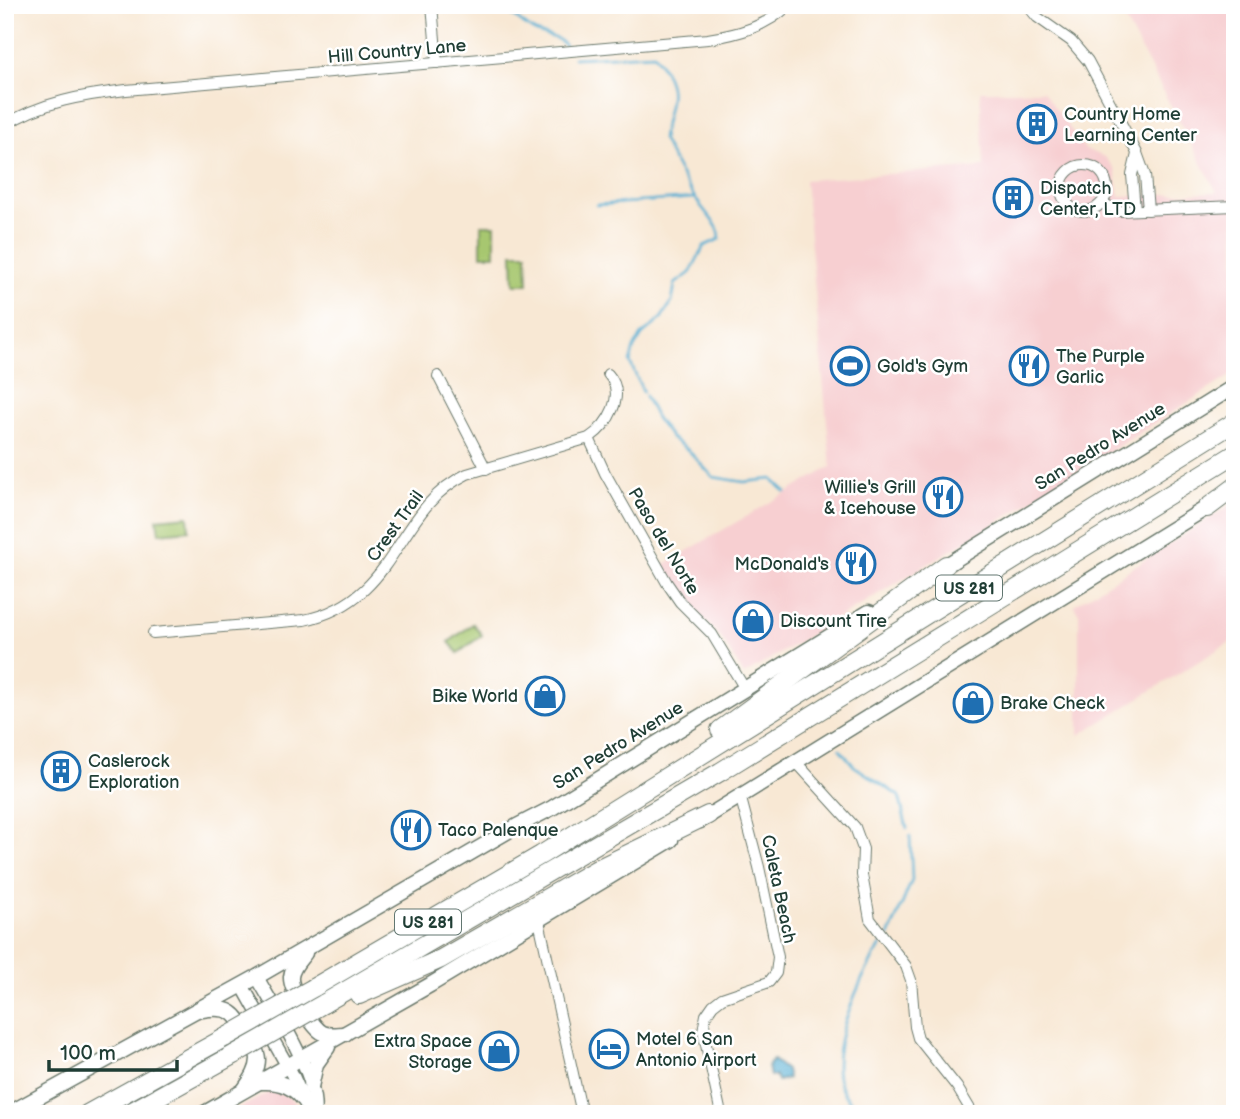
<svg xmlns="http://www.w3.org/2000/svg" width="1240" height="1119" viewBox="0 0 1240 1119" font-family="'Balsamiq Sans',sans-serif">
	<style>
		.built { fill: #f7cfd1 }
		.pitch { fill: #a7c76f; stroke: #638252; stroke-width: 2 }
		.water { fill: url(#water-ripples); stroke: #3a7684; stroke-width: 2 }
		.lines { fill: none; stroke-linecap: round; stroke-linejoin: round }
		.stream { stroke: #56afd3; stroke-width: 2.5 }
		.minor-casing { stroke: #6b796c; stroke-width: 12 }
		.tertiary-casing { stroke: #6b796c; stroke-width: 15 }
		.secondary-casing { stroke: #6b796c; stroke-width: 17 }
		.motorway-casing { stroke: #6b796c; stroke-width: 20 }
		.minor { stroke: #fff; stroke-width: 10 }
		.tertiary { stroke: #fff; stroke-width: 12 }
		.secondary { stroke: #fff; stroke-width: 14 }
		.motorway { stroke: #fff; stroke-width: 18 }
		.motorway-bridge-casing { stroke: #6b796c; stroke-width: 20; stroke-linecap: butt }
		.motorway-bridge { stroke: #fff; stroke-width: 18 }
		.labels { text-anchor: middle; stroke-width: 5; stroke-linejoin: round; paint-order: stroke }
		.shield { fill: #fff; stroke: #627771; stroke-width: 2 }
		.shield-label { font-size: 16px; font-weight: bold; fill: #1f3d34 }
		.street-label { font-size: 18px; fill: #1f3d34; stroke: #fff }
		.poi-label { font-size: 18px; fill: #1f3d34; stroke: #fff; text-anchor: start }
	</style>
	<defs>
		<pattern id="water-ripples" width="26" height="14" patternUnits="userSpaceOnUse" patternTransform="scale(1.75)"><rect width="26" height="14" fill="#56afd3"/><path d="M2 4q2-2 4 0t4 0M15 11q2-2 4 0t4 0" fill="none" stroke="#4790ac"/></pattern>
	</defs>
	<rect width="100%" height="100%" fill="#fff"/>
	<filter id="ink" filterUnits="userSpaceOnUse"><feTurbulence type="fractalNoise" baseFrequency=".0143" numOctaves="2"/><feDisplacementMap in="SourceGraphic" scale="14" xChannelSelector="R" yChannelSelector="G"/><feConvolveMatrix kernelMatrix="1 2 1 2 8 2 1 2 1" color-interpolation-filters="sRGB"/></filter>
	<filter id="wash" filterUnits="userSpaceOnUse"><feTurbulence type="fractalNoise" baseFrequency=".00686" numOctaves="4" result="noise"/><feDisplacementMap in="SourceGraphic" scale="28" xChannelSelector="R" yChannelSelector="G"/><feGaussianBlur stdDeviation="1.57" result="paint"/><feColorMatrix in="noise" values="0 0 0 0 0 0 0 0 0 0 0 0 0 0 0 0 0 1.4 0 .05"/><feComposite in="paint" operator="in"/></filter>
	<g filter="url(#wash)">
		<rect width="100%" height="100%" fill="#f8e8d4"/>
		<!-- built -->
		<g class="built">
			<path d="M1117,5H1235V373L1001,520L744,675L722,639L682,595L663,565L831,467L805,180L984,167L980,91H1043L1085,149L1105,157L1115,169L1120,196L1217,192Z"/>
			<path d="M1235,502V639L1079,735V614L1074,605Z"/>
			<path d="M276,1092L286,1095L296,1104L299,1114H228L268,1093Z"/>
		</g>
		<!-- pitch -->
		<g class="pitch">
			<rect x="481" y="225" width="14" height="30"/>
			<path d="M513,253H527L528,284H514Z"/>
			<path d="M188,516L189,530L159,533L157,519Z"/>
			<path d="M473,624L482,635L458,653L449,642Z"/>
		</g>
		<!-- water -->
		<path class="water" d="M773,1060L786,1070L788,1078L778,1081L775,1076H770L768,1066Z"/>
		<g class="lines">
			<!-- stream -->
			<g class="stream">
				<path d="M461,5H470"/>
				<path d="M495,5C507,8 521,24 534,31C544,36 558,36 565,45"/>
				<path d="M574,58L654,54C680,92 669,97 662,139C675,165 689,192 708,215C714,223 720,228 720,239L704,246L690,273L675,284L672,302L660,320L642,335L634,348L630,362L643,392"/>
				<path d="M596,205L694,198"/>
				<path d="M645,396L656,418L671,438L688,450L713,477L744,482L772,479L786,492"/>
				<path d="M840,749L854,766L899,796L907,828"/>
				<path d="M889,936L912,880L910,836"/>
				<path d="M865,1114C855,1107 844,1098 840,1085C827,1049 861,976 881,945"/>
			</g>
		</g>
	</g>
	<g filter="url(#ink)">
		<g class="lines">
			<defs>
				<g id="minor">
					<path d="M432,5L437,63"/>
					<path d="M1027,5L1037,17L1071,41L1088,61L1137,153L1145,175L1148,210"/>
					<path d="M5,125C41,102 84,95 126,90L708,39C738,34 766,27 789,5"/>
					<circle cx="1084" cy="188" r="23"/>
					<path d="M1235,179V197"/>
					<path d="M1102,203L1119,211L1235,206"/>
					<path d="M1135,210L1132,175L1137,154"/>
					<path d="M438,376L486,469"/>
					<path d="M589,438L605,473L667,583L680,602L712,634L745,689"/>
					<path d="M153,633L304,620C400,600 394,509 467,474L589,438C608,425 627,395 608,374"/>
					<path d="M796,762L855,827L863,849L862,875L870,919L906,966L911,980L915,1027L918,1038L957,1087L973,1114"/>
					<path d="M539,921L582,1114"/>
					<path d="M721,1114L703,1031L706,1015L713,1005L722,998L769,982L776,973L778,957L759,867L740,795"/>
				</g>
				<g id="tertiary">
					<path d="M257,977C274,1008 321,1080 314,1114"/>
					<path d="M242,985L292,1074L310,1114"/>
				</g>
				<g id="secondary">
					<path d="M937,571L1235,386"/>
					<path d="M700,821L1216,502"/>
					<path d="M305,953C299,961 292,967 291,977C290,989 312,1028 323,1033C330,1036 338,1034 345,1034"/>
					<path d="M202,1010C232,1005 236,1014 250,1038C253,1045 258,1052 258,1059C258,1071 250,1081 244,1090"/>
					<path d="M262,1082C279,1081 293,1086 303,1099"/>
					<path d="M311,1087L316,1064L328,1047"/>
					<path d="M8,1114L255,978L517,826L552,808L869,612"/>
					<path d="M203,1114L430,985L671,840"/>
				</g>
				<g id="motorway">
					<path d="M1207,508L1235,487"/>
					<path d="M720,730L946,565"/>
					<path d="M313,988L541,855L1235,422"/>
					<path d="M359,995L441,959L597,869L708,815"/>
					<path d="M323,1004L720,772L1235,454"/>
					<path d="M87,1114L226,1037"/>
					<path d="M127,1114L235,1054"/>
				</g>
			</defs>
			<!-- minor casing -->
			<use href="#minor" class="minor-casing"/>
			<!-- tertiary casing -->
			<use href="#tertiary" class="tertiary-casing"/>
			<!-- secondary casing -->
			<use href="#secondary" class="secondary-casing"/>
			<!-- motorway casing -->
			<use href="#motorway" class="motorway-casing"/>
			<!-- minor -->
			<use href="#minor" class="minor"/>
			<!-- tertiary -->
			<use href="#tertiary" class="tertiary"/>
			<!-- secondary -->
			<use href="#secondary" class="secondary"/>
			<!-- motorway -->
			<use href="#motorway" class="motorway"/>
			<defs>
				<g id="motorway-bridge">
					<path d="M226,1037L313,988"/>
					<path d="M235,1054L323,1004"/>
				</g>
			</defs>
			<!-- motorway-bridge casing -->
			<use href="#motorway-bridge" class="motorway-bridge-casing"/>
			<!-- motorway-bridge -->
			<use href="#motorway-bridge" class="motorway-bridge"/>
		</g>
	</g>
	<!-- icons -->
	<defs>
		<symbol id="building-ring" viewBox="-11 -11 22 22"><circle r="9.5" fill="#fff" stroke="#1f6fb2" stroke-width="1.5"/><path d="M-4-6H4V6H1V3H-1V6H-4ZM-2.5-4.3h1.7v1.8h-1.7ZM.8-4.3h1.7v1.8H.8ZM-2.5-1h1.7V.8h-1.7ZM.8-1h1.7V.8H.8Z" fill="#1f6fb2"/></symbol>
		<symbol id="stadium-ring" viewBox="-11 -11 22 22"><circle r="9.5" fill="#fff" stroke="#1f6fb2" stroke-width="1.5"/><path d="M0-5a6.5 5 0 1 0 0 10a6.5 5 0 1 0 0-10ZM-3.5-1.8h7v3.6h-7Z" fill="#1f6fb2"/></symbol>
		<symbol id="restaurant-ring" viewBox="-11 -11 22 22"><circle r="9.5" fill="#fff" stroke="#1f6fb2" stroke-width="1.5"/><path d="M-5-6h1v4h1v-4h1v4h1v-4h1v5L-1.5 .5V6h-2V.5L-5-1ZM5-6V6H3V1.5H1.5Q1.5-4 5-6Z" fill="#1f6fb2"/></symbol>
		<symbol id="shop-ring" viewBox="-11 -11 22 22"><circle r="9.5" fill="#fff" stroke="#1f6fb2" stroke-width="1.5"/><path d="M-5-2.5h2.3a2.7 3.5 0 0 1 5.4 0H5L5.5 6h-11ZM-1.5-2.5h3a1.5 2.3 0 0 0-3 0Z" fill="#1f6fb2"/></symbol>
		<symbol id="hotel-ring" viewBox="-11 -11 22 22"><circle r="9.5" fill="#fff" stroke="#1f6fb2" stroke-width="1.5"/><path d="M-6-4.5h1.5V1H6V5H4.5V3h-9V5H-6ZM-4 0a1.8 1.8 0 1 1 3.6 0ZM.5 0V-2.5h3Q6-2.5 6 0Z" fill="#1f6fb2"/></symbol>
	</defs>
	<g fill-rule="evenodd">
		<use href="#building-ring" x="1015" y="102" width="44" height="44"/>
		<use href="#building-ring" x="991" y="176" width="44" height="44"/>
		<use href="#stadium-ring" x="828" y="344" width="44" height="44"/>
		<use href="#restaurant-ring" x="1007" y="344" width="44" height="44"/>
		<use href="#restaurant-ring" x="921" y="475" width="44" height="44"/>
		<use href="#restaurant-ring" x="834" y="542" width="44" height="44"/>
		<use href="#shop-ring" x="731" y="599" width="44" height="44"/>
		<use href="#shop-ring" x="523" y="674" width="44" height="44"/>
		<use href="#shop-ring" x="951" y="681" width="44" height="44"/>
		<use href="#building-ring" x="39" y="749" width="44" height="44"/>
		<use href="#restaurant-ring" x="389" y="808" width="44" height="44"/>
		<use href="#hotel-ring" x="587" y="1027" width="44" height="44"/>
		<use href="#shop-ring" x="477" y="1029" width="44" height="44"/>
	</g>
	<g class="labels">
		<!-- shield labels -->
		<g class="shield">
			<rect x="936" y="575.5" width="66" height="25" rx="5"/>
			<rect x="395" y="909.5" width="66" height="25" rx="5"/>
		</g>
		<g class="shield-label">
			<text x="969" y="594">US 281</text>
			<text x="428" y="928">US 281</text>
		</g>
		<!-- street labels -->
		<g class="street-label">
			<text transform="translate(397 51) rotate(-5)" y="6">Hill Country Lane</text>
			<text transform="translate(1100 446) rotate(-32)" y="6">San Pedro Avenue</text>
			<text transform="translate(395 526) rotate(-54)" y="6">Crest Trail</text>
			<text transform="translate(664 541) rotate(59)" y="6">Paso del Norte</text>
			<text transform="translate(618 745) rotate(-32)" y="6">San Pedro Avenue</text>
			<text transform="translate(779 889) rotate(78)" y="6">Caleta Beach</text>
		</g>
		<!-- poi labels -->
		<g class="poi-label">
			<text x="1064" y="120">Country Home<tspan x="1064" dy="21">Learning Center</tspan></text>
			<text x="1040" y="194">Dispatch<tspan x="1040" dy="21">Center, LTD</tspan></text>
			<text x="1056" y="362">The Purple<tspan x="1056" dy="21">Garlic</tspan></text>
			<text x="877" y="372">Gold's Gym</text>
			<text x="916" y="493" text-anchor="end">Willie's Grill<tspan x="916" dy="21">&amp; Icehouse</tspan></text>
			<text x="829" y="570" text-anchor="end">McDonald's</text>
			<text x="780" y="627">Discount Tire</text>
			<text x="518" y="702" text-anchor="end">Bike World</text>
			<text x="1000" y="709">Brake Check</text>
			<text x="88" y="767">Caslerock<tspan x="88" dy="21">Exploration</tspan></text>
			<text x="438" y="836">Taco Palenque</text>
			<text x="636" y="1045">Motel 6 San<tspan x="636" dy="21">Antonio Airport</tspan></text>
			<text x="472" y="1047" text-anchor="end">Extra Space<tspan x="472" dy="21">Storage</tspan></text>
		</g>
	</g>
	<!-- margin -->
	<rect width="1240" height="1119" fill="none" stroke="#fff" stroke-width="28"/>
	<!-- scale -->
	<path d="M49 1060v10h128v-10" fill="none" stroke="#1f3d34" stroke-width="3.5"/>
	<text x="60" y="1060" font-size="21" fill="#1f3d34" stroke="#ffffff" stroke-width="5" paint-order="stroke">100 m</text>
</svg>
